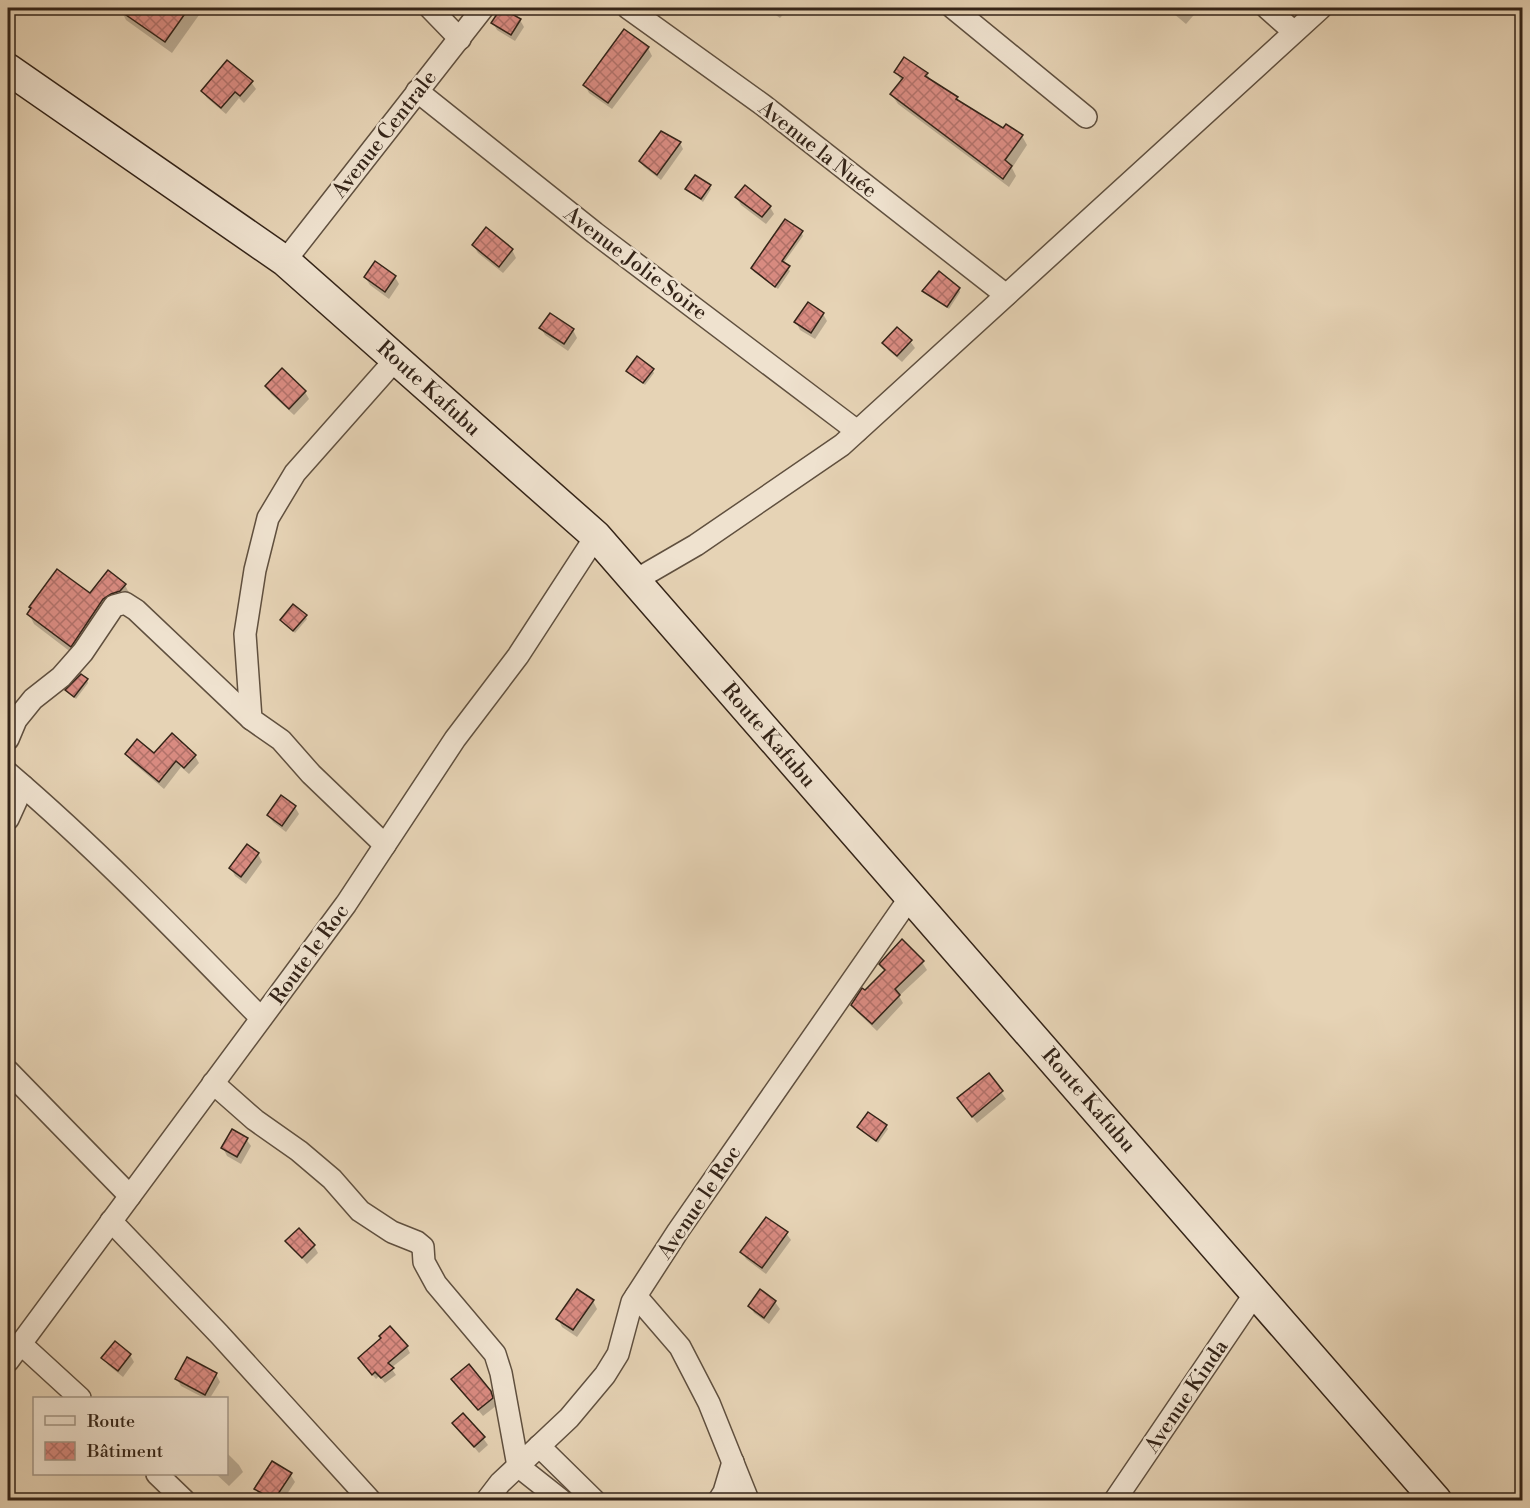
<svg xmlns="http://www.w3.org/2000/svg" width="1530" height="1508" viewBox="0 0 1530 1508" font-family="'Libre Bodoni',serif">
	<style>
		.shadow { fill: #0003 }
		.building { fill: url(#building-cross-hatch); stroke: #342418; stroke-width: 1.5 }
		.lines { fill: none; stroke-linecap: round; stroke-linejoin: round }
		.minor-casing { stroke: #60503f; stroke-width: 24 }
		.secondary-casing { stroke: #342418; stroke-width: 33 }
		.minor { stroke: #efe2cf; stroke-width: 21 }
		.secondary { stroke: #efe2cf; stroke-width: 30 }
		.labels { text-anchor: middle; stroke-width: 5; stroke-linejoin: round; paint-order: stroke }
		.street-label { font-size: 21px; fill: #342418; stroke: #efe2cf }
	</style>
	<defs>
		<pattern id="building-cross-hatch" width="8" height="8" patternUnits="userSpaceOnUse" patternTransform="scale(1.5)"><rect width="8" height="8" fill="#d98b81"/><path d="M0 0l8 8M0 8l8-8" fill="none" stroke="#b17169"/></pattern>
	</defs>
	<rect width="100%" height="100%" fill="#e6d3b5"/>
	<filter id="stains"><feTurbulence type="fractalNoise" baseFrequency=".00333" numOctaves="4"/><feColorMatrix values="0 0 0 0 .2 0 0 0 0 .09 0 0 0 0 .02 0 0 0 .5 -.17"/></filter>
	<radialGradient id="worn" r=".72"><stop offset=".6" stop-color="#630" stop-opacity="0"/><stop offset="1" stop-color="#630" stop-opacity=".3"/></radialGradient>
	<!-- shadow -->
	<g class="shadow">
		<path d="M120,8H204L172,53L126,20Z"/>
		<path d="M766,8H789L780,18Z"/>
		<path d="M1167,8H1200L1186,24Z"/>
		<path d="M520,20L524,27L515,41L497,30L493,23Z"/>
		<path d="M648,48L652,56L612,109L589,93L585,85Z"/>
		<path d="M896,72L927,74L932,82L957,98L959,103L1003,130L1022,136L1027,145L1012,168L1016,176L1009,187L898,104L892,95L902,82Z"/>
		<path d="M251,82L256,89L244,103L239,98L226,114L207,98L202,91Z"/>
		<path d="M661,133L680,143L683,149L661,180L644,167L640,161Z"/>
		<path d="M709,186L711,189L703,202L687,189Z"/>
		<path d="M737,198L770,207L774,214L766,224L741,205Z"/>
		<path d="M486,230L512,250L516,258L503,273L478,253L473,245Z"/>
		<path d="M801,232L803,236L783,264L790,271L778,289L754,272L752,268Z"/>
		<path d="M365,277H395L399,284L389,299L370,285Z"/>
		<path d="M959,289L960,292L949,309L924,291Z"/>
		<path d="M823,314L827,321L815,339L800,330L796,322Z"/>
		<path d="M541,328L573,330L577,338L568,351L545,335Z"/>
		<path d="M910,341L915,348L902,362L888,350L884,343Z"/>
		<path d="M652,370L654,373L645,385L628,371Z"/>
		<path d="M267,386L305,392L309,399L294,415L271,394Z"/>
		<path d="M125,585L130,595L76,656L34,624L29,614Z"/>
		<path d="M305,616L307,619L295,633L282,620Z"/>
		<path d="M87,680L88,683L76,699L69,693L67,690Z"/>
		<path d="M127,754L195,756L199,763L189,774L181,767L164,789L131,761Z"/>
		<path d="M295,807L299,814L286,832L273,822L268,815Z"/>
		<path d="M247,846L258,854L262,862L246,884L235,876L231,868Z"/>
		<path d="M922,962L927,970L899,996L903,1003L877,1031L857,1012L853,1005L885,971L881,964Z"/>
		<path d="M989,1075L1006,1099L977,1123L959,1099Z"/>
		<path d="M886,1126L888,1129L878,1143L859,1128Z"/>
		<path d="M246,1139L251,1146L241,1164L227,1156L223,1148Z"/>
		<path d="M786,1233L791,1240L766,1274L746,1259L742,1252Z"/>
		<path d="M287,1241L314,1246L318,1253L307,1264Z"/>
		<path d="M593,1301L597,1309L577,1337L562,1327L558,1319Z"/>
		<path d="M775,1302L780,1309L769,1324L754,1313L750,1306Z"/>
		<path d="M407,1347L410,1353L391,1368L396,1375L385,1383L379,1376L376,1379L363,1364Z"/>
		<path d="M130,1355L134,1362L123,1377L108,1365L103,1358Z"/>
		<path d="M216,1374L220,1382L210,1398H204L181,1386L177,1379Z"/>
		<path d="M453,1379L490,1392L496,1406L483,1416Z"/>
		<path d="M454,1423L483,1438L488,1445L479,1453Z"/>
		<path d="M226,1452L239,1465L243,1472L229,1486L216,1474H226Z"/>
		<path d="M290,1474L295,1482L283,1500H266L260,1497L256,1489Z"/>
		<path d="M79,1494L89,1500H75Z"/>
	</g>
	<!-- building -->
	<g class="building">
		<path d="M116,8H189L165,42Z"/>
		<path d="M501,8L521,19L511,35L491,23Z"/>
		<path d="M624,29L649,47L608,103L583,85Z"/>
		<path d="M904,57L928,73L925,76L958,97L956,99L1003,128L1006,124L1023,135L1005,160L1012,166L1003,179L890,94L903,78L894,72Z"/>
		<path d="M227,60L253,81L240,96L235,92L221,108L201,91Z"/>
		<path d="M661,131L681,142L657,175L639,161Z"/>
		<path d="M695,175L711,185L701,199L685,189Z"/>
		<path d="M745,185L771,206L762,217L735,197Z"/>
		<path d="M785,219L803,231L782,261L790,266L775,287L751,268Z"/>
		<path d="M486,227L513,249L499,267L472,245Z"/>
		<path d="M375,261L396,276L385,292L364,277Z"/>
		<path d="M939,271L960,288L947,307L922,291Z"/>
		<path d="M808,302L824,313L811,333L794,322Z"/>
		<path d="M550,313L574,329L564,344L539,328Z"/>
		<path d="M897,327L912,340L897,356L882,343Z"/>
		<path d="M637,356L654,369L643,383L626,371Z"/>
		<path d="M282,368L306,391L289,409L265,386Z"/>
		<path d="M57,569L90,593L108,570L126,584L120,591L111,594L103,599L71,647L27,614L31,608L29,607Z"/>
		<path d="M293,604L307,615L293,631L280,620Z"/>
		<path d="M81,674L88,679L74,697L65,690Z"/>
		<path d="M172,733L196,755L184,768L176,761L159,782L125,754L137,739L154,753Z"/>
		<path d="M281,795L296,806L282,826L267,815Z"/>
		<path d="M247,844L259,853L241,877L229,868Z"/>
		<path d="M902,939L924,961L895,989L900,995L872,1024L851,1005L862,988L865,990L885,970L879,964Z"/>
		<path d="M989,1073L1003,1091L972,1117L957,1098Z"/>
		<path d="M868,1112L887,1125L876,1141L857,1127Z"/>
		<path d="M232,1129L248,1138L237,1157L221,1148Z"/>
		<path d="M766,1217L788,1232L762,1268L740,1252Z"/>
		<path d="M299,1228L315,1245L302,1258L285,1241Z"/>
		<path d="M577,1289L594,1300L573,1330L556,1319Z"/>
		<path d="M760,1289L776,1301L764,1318L748,1306Z"/>
		<path d="M390,1326L408,1346L388,1363L394,1368L381,1378L375,1372L372,1375L358,1358L381,1338L379,1336Z"/>
		<path d="M115,1341L131,1354L118,1371L101,1358Z"/>
		<path d="M187,1357L217,1373L205,1395L175,1379Z"/>
		<path d="M469,1364L491,1391L493,1398L478,1410L451,1379Z"/>
		<path d="M463,1413L485,1437L474,1447L452,1423Z"/>
		<path d="M272,1461L292,1473L274,1500L254,1489Z"/>
	</g>
	<g class="lines">
		<defs>
			<g id="minor">
				<path d="M430,8L460,39"/>
				<path d="M628,8L763,105L1006,295"/>
				<path d="M953,8L1086,117"/>
				<path d="M1267,8L1293,31"/>
				<path d="M417,91L595,233L857,431"/>
				<path d="M285,261L483,8"/>
				<path d="M634,581L696,545L842,445L1321,8"/>
				<path d="M8,739L16,720L33,699L61,677L83,652L114,606L125,603L136,610L251,719"/>
				<path d="M8,773C97,849 179,934 261,1018"/>
				<path d="M8,819L23,786"/>
				<path d="M385,845L311,774L281,740L251,719L245,634L255,570L268,518L295,473L396,359"/>
				<path d="M8,1071L130,1196"/>
				<path d="M213,1083L255,1120L299,1151L332,1179L360,1211L392,1232L417,1242L423,1247L424,1262L436,1284L495,1354L501,1373L518,1466L561,1500"/>
				<path d="M111,1221L219,1334L370,1500"/>
				<path d="M636,1296L680,1347L709,1403L748,1500"/>
				<path d="M21,1344L80,1398"/>
				<path d="M8,1361L346,904L455,739L518,656L596,536"/>
				<path d="M539,1446L594,1500"/>
				<path d="M157,1474L184,1500"/>
				<path d="M487,1500L500,1483L569,1418L605,1375L618,1354L632,1302L678,1231L911,896"/>
				<path d="M719,1500L724,1492L733,1462"/>
				<path d="M1115,1500L1256,1292"/>
			</g>
			<path id="secondary" d="M8,69L285,261L596,536L1436,1500"/>
		</defs>
		<!-- minor casing -->
		<use href="#minor" class="minor-casing"/>
		<!-- secondary casing -->
		<use href="#secondary" class="secondary-casing"/>
		<!-- minor -->
		<use href="#minor" class="minor"/>
		<!-- secondary -->
		<use href="#secondary" class="secondary"/>
	</g>
	<g class="labels">
		<!-- street labels -->
		<g class="street-label">
			<text transform="translate(384 134) rotate(-52)" y="7">Avenue Centrale</text>
			<text transform="translate(818 149) rotate(38)" y="7">Avenue la Nuée</text>
			<text transform="translate(636 263) rotate(37)" y="7">Avenue Jolie Soire</text>
			<text transform="translate(429 388) rotate(42)" y="7">Route Kafubu</text>
			<text transform="translate(769 735) rotate(49)" y="7">Route Kafubu</text>
			<text transform="translate(309 954) rotate(-54)" y="7">Route le Roc</text>
			<text transform="translate(1089 1100) rotate(49)" y="7">Route Kafubu</text>
			<text transform="translate(699 1202) rotate(-56)" y="7">Avenue le Roc</text>
			<text transform="translate(1186 1396) rotate(-56)" y="7">Avenue Kinda</text>
		</g>
	</g>
	<!-- margin -->
	<rect width="1530" height="1508" fill="none" stroke="#e6d3b5" stroke-width="30"/>
	<rect x="9" y="9" width="1512" height="1490" fill="none" stroke="#342418" stroke-width="3"/>
	<rect x="15" y="15" width="1500" height="1478" fill="none" stroke="#342418" stroke-width="1.5"/>
	<!-- legend -->
	<rect x="33" y="1397" width="195" height="78" fill="#efe2cf" stroke="#a49686" stroke-width="1.5"/>
	<rect x="45" y="1416" width="30" height="9" fill="#efe2cf" stroke="#a49686" stroke-width="1.5"/>
	<text x="87" y="1427" font-size="18" fill="#342418">Route</text>
	<rect x="45" y="1442" width="30" height="18" fill="url(#building-cross-hatch)" stroke="#a49686" stroke-width="1.5"/>
	<text x="87" y="1457" font-size="18" fill="#342418">Bâtiment</text>
	<rect width="100%" height="100%" filter="url(#stains)"/>
	<rect width="100%" height="100%" fill="url(#worn)"/>
</svg>
